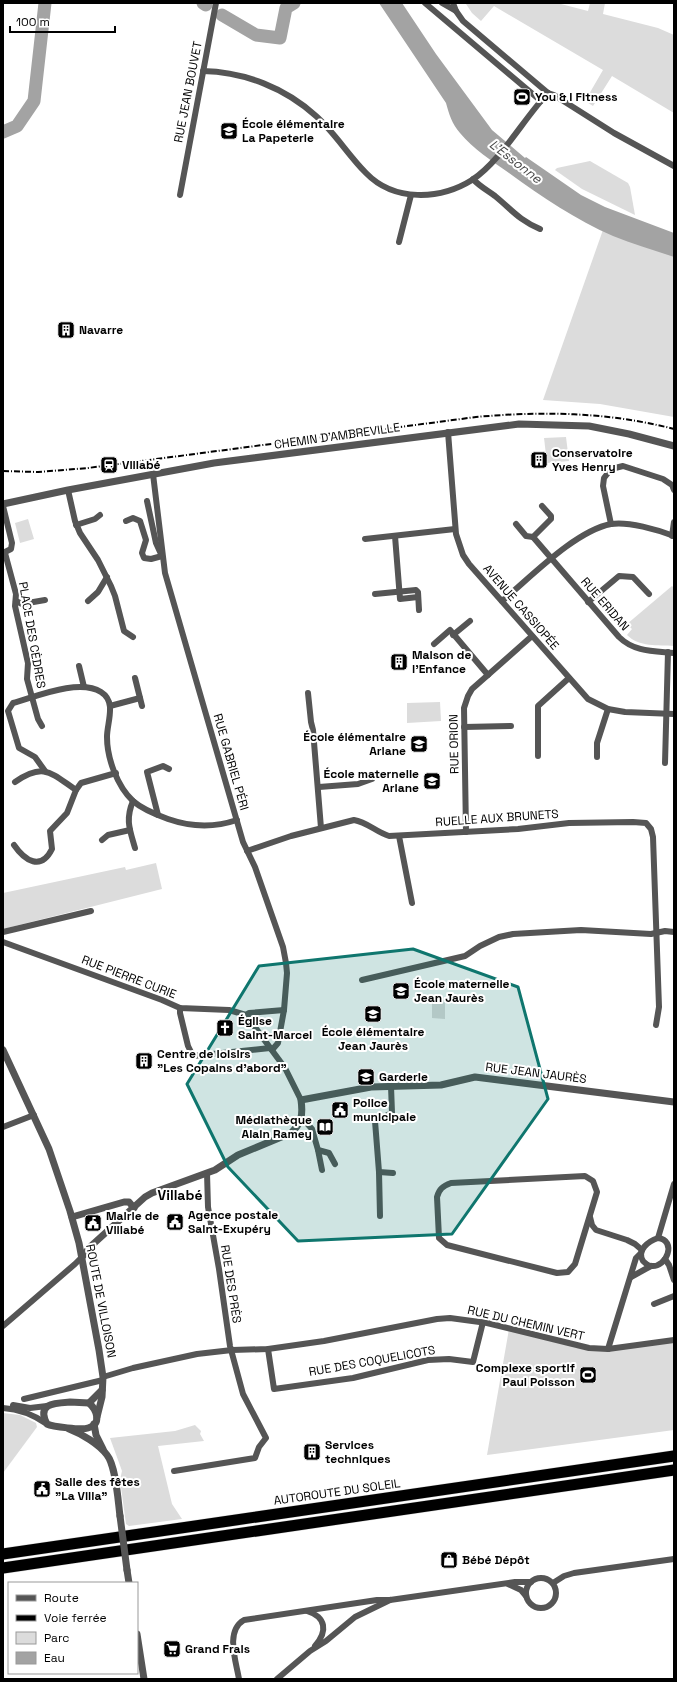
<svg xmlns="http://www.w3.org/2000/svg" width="677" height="1682" viewBox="0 0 677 1682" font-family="'Space Grotesk',sans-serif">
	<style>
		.green { fill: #dcdcdc }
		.water { fill: #a3a3a3 }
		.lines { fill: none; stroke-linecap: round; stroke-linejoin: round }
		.river { stroke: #a3a3a3; stroke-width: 13 }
		.motorway-casing { stroke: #dbdbdb; stroke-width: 12 }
		.minor { stroke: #555; stroke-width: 6 }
		.tertiary { stroke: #555; stroke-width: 7 }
		.motorway { stroke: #000; stroke-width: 11 }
		.rail { stroke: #000; stroke-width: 2; stroke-dasharray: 6 2 1 2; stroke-linecap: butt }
		.tertiary-bridge { stroke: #555; stroke-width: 7 }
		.marked { fill: #0f766e; fill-opacity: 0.2; stroke: #0f766e; stroke-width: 3; stroke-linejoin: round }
		.labels { text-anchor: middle; stroke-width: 4; stroke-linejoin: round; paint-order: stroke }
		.street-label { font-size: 12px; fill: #000; stroke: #fff }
		.poi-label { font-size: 12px; font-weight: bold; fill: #000; stroke: #fff; text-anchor: start }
		.water-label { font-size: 13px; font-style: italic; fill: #444; stroke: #fff }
		.quarter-label { font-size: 14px; font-weight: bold; fill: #000; stroke: #fff }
	</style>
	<rect width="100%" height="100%" fill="#fff"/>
	<!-- green -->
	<g class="green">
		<path d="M474,3H557L588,11L590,3H605L603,14L658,28L674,35V113L612,76L593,106L585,101L603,70L494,6L481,21L472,13L466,4Z"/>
		<path d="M590,161L628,183L630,187L635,215L582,189L555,170L557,168Z"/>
		<path d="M604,227L674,251V417L600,404L543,400Z"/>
		<path d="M566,437L569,461L547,463L544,438Z"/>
		<path d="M28,519L34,539L20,543L15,523Z"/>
		<path d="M672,586L674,588V646C658,645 639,647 627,635L632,629L627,624Z"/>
		<path d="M440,702L441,721L407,723V703Z"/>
		<path d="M156,863L162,889L3,929V893L125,867L126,870Z"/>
		<path d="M436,998L445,1000V1019L432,1018V1000Z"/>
		<path d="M509,1329L590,1350L674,1341V1430L487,1455Z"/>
		<path d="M3,1413L20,1415L36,1423L37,1427L3,1473Z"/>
		<path d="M195,1425L201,1431L200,1434L204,1441L158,1446L172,1504L182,1519L129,1526L126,1524L120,1480L122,1471L110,1438L175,1431Z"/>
	</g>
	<!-- water -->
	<path class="water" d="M379,3H402L436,54L492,130L525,158L526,157L581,195L605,207L674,233V257C654,250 633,244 613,236C576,220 542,197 509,173C492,161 473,149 460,133C452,124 449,114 446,103Z"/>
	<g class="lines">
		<!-- river -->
		<g class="river">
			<path d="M203,3L206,5"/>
			<path d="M222,15L256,35L280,38L286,8L294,3"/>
			<path d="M3,132L17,126L34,101L45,3"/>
		</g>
		<defs>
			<g id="motorway">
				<path d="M3,1554L674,1456"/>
				<path d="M3,1568L674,1470"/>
			</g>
		</defs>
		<!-- motorway casing -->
		<use href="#motorway" class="motorway-casing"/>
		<!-- minor -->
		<g class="minor">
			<path d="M425,3L541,101"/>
			<path d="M442,3L456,11"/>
			<path d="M453,3L456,11L463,21L548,93"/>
			<path d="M203,71C245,72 285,88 316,116C335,133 348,155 366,173C394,202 440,200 472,180C501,161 524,118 548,93"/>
			<path d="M548,93L554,95L614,133L674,166"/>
			<path d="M473,179C479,186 487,190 495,196C512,210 519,220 540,229"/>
			<path d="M180,195L216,3"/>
			<path d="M399,242L411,195"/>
			<path d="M448,432L456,534L463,555L469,564L588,699L608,709L625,712L674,714"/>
			<path d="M153,474L165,573L243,842L255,867L283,947L286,963L287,973L284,1010L278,1043L272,1050"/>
			<path d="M68,490L75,521L80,533L98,560L111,586L115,596L124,631L133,637"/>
			<path d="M147,501L156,543L161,554"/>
			<path d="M3,506L12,543L11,549L3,553"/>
			<path d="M542,506L551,516V519L533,537L619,637C634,652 654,651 674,653"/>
			<path d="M126,521L133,518L140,521L146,540L142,553L144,558L151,559L162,556"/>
			<path d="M516,524L526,536L533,537"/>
			<path d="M611,524L603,486L604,478L611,469L623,466L663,479L672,485L674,490"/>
			<path d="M76,525L95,519L100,515"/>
			<path d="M395,536L400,599L418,597"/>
			<path d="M672,536L674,522"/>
			<path d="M365,539L455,529"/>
			<path d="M5,553L16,594L15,606L28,663L27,679L38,719L42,726"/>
			<path d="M375,594L416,590L418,592L419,610"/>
			<path d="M16,601L22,604L45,600"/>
			<path d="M88,601L98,592L107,577"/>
			<path d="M502,601C531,577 575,531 611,524C628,521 658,530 674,536"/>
			<path d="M588,602L619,576L633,577L649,594"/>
			<path d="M453,635L470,621"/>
			<path d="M434,644L450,630L488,675"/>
			<path d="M79,666L84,687"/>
			<path d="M135,678L142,706"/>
			<path d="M308,693L311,722L313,730L321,828"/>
			<path d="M110,706L140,698"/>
			<path d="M464,727L511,726"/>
			<path d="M538,756V706L569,678"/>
			<path d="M597,757V743L608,709"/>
			<path d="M665,763L668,652"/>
			<path d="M45,771L35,757L19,748L8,711L13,703C35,697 79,678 101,692C117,702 107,722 107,737C107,758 117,786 133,801C142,809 157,815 168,819C191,827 213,828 237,820"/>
			<path d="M319,787L358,784L372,779"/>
			<path d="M76,790L81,783L116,773"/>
			<path d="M133,801C125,820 130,830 135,848"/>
			<path d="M158,815L147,772L163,766L169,769"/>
			<path d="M466,832L464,708L468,696L472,689L532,636"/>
			<path d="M399,836L412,903"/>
			<path d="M102,840L108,835L130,830"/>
			<path d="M14,845C25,861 41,871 52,849L50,831L67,813L76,790C51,773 44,762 15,782"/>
			<path d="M247,851L291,836L354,820C367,822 376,832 389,836L518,829L569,823L633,822L646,823L651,829L653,837L659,1007L656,1025"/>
			<path d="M3,932L91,911"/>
			<path d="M3,942L162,1000L180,1008L229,1010L246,1015L285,1068L301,1100"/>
			<path d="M362,980L465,956L480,946L499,937L513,934L581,930L651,934L665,931L674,932"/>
			<path d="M180,1008V1013L188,1046L193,1056L270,1048"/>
			<path d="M246,1015L249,1013L284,1010"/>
			<path d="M391,1086L392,1113L375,1121L379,1172L393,1173"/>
			<path d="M302,1118L312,1129L318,1150L329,1153L335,1164"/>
			<path d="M3,1127L34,1115"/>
			<path d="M318,1150L322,1170"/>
			<path d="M379,1172L380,1216"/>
			<path d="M585,1176L593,1181L597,1192L575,1264L568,1272L557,1273L447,1245L439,1238L437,1197C439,1189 443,1186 451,1183Z"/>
			<path d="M590,1217L592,1225L596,1230L627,1240L635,1244L642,1250"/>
			<path d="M658,1238C677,1240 667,1268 651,1266C648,1266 645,1263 643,1261C636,1250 649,1241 658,1238Z"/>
			<path d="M658,1238L674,1184"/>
			<path d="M665,1259L669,1265L674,1280"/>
			<path d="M631,1277L651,1266"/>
			<path d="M654,1304L674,1296"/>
			<path d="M3,1326L75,1264L82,1257"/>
			<path d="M268,1349L274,1389L353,1378L428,1360L449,1359L473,1362L483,1322"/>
			<path d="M608,1349L636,1258L641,1253"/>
			<path d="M103,1377L133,1368L197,1354L232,1350L268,1349L324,1341L437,1319L450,1318L487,1323L589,1348L608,1349L674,1340"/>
			<path d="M24,1399L103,1380"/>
			<path d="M13,1405L30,1408L47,1406"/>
			<path d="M3,1408C19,1409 34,1415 47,1424"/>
			<path d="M174,1471L255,1458L259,1447L266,1438L243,1394L230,1346L219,1269L208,1207L207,1173"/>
			<circle cx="541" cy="1593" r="15"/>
			<path d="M553,1583L564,1576L574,1573L674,1559"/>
			<path d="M508,1584L521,1590L526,1596"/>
			<path d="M307,1611C326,1617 328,1631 315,1646"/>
			<path d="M239,1679C236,1661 225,1631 244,1620L377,1600H390L515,1582H531"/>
			<path d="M277,1679L310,1651L326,1641L355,1617L390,1600"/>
		</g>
		<!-- tertiary -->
		<g class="tertiary">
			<path d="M3,504L68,490L214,463L519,424L589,426L629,434L674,446"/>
			<path d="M3,1050L49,1149L70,1211L79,1243L99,1350L103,1377L102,1397L97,1417"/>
			<path d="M72,1217L124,1202H129L134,1208"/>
			<path d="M82,1257L91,1246L145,1197L152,1193L215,1170L238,1155L291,1133C302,1123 303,1114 301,1100L371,1087L441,1085L475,1077L674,1102"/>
			<path d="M70,1402L89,1403C97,1410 102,1424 88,1428C82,1430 53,1427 47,1424C36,1403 55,1403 70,1402Z"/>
			<path d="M89,1403L102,1390"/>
			<path d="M94,1424L96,1435L103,1449"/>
			<path d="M69,1429C82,1434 99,1444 107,1455C116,1466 118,1501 120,1516"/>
			<path d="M127,1570L129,1583"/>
			<path d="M137,1634L144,1679"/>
		</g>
		<!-- motorway -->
		<use href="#motorway" class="motorway"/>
		<!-- rail -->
		<path class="rail" d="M3,471L38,472L88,468L476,417C543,411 608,412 674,429"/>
		<!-- tertiary-bridge -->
		<path class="tertiary-bridge" d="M120,1516L127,1570"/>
	</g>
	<!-- marked area -->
	<path class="marked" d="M413,949L518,987L548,1099L452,1234L298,1241L228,1167L187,1084L259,966Z"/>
	<!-- icons -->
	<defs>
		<symbol id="stadium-square" viewBox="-11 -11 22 22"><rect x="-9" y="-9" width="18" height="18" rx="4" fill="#000" stroke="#fff"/><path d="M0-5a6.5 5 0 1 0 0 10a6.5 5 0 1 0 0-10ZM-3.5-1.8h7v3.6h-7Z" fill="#fff"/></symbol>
		<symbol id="school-square" viewBox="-11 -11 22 22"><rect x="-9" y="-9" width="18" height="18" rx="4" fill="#000" stroke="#fff"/><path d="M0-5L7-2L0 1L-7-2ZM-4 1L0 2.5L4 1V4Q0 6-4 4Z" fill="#fff"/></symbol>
		<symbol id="building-square" viewBox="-11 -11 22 22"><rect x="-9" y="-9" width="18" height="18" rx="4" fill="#000" stroke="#fff"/><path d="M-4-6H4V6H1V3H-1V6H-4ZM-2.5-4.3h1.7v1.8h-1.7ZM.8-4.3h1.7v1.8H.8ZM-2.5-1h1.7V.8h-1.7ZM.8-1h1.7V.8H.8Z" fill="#fff"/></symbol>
		<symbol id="station-square" viewBox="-11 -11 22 22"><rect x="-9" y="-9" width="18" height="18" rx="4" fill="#000" stroke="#fff"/><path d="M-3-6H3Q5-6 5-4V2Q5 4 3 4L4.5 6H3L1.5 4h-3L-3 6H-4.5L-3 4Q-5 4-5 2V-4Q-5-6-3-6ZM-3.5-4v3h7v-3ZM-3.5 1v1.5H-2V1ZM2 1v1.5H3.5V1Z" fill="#fff"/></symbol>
		<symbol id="church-square" viewBox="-11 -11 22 22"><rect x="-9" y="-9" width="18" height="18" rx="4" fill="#000" stroke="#fff"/><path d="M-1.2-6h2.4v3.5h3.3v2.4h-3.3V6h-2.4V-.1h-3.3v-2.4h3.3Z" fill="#fff"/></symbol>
		<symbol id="civic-square" viewBox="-11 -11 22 22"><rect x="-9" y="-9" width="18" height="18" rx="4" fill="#000" stroke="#fff"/><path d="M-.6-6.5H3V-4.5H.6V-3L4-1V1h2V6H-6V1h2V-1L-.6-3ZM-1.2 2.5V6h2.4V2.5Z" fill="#fff"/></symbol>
		<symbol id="library-square" viewBox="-11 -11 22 22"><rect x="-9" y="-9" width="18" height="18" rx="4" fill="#000" stroke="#fff"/><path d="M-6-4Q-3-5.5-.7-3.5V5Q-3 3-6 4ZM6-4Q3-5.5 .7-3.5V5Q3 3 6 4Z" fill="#fff"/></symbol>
		<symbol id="shop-square" viewBox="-11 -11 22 22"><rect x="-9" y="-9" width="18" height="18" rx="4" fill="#000" stroke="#fff"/><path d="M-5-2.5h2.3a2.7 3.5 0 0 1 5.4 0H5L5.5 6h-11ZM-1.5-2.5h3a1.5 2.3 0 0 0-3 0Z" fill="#fff"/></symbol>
		<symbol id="supermarket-square" viewBox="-11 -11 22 22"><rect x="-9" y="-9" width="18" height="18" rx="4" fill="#000" stroke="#fff"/><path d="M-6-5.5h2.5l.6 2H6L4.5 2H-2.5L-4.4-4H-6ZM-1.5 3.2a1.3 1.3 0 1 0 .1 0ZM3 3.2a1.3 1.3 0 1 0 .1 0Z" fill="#fff"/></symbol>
	</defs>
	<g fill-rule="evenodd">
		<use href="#stadium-square" x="512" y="87" width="20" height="20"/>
		<use href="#school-square" x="219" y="121" width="20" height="20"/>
		<use href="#building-square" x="56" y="320" width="20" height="20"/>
		<use href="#building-square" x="529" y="450" width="20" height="20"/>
		<use href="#station-square" x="99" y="455" width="20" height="20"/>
		<use href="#building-square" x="389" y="652" width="20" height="20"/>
		<use href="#school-square" x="409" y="734" width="20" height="20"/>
		<use href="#school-square" x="422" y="771" width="20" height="20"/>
		<use href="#school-square" x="391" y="981" width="20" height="20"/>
		<use href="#school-square" x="363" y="1004" width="20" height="20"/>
		<use href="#church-square" x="215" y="1018" width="20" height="20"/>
		<use href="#building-square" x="134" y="1051" width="20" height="20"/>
		<use href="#school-square" x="356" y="1067" width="20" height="20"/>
		<use href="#civic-square" x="330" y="1100" width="20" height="20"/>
		<use href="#library-square" x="315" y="1117" width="20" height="20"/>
		<use href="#civic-square" x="165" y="1212" width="20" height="20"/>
		<use href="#civic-square" x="83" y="1213" width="20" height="20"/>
		<use href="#stadium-square" x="578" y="1365" width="20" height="20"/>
		<use href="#building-square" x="302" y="1442" width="20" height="20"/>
		<use href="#civic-square" x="32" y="1479" width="20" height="20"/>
		<use href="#shop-square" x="439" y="1550" width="20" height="20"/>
		<use href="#supermarket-square" x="162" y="1639" width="20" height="20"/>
	</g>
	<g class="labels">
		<!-- street labels -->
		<g class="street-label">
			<text transform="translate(188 92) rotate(-79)" y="4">RUE JEAN BOUVET</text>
			<text transform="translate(337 436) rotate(-8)" y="4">CHEMIN D'AMBREVILLE</text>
			<text transform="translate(605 604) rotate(49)" y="4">RUE ERIDAN</text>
			<text transform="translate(521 607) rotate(49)" y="4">AVENUE CASSIOPÉE</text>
			<text transform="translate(32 635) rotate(80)" y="4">PLACE DES CÈDRES</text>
			<text transform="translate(454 744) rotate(-91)" y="4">RUE ORION</text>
			<text transform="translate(231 762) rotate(74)" y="4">RUE GABRIEL PÉRI</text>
			<text transform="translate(497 818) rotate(-4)" y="4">RUELLE AUX BRUNETS</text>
			<text transform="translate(129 977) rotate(21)" y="4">RUE PIERRE CURIE</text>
			<text transform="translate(536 1073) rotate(7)" y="4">RUE JEAN JAURÈS</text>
			<text transform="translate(231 1284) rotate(81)" y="4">RUE DES PRÈS</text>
			<text transform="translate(101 1301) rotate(79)" y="4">ROUTE DE VILLOISON</text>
			<text transform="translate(526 1323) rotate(13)" y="4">RUE DU CHEMIN VERT</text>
			<text transform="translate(372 1361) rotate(-10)" y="4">RUE DES COQUELICOTS</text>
			<text transform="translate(337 1492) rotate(-8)" y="4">AUTOROUTE DU SOLEIL</text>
		</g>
		<!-- poi labels -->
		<g class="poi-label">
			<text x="535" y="101">You &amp; I Fitness</text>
			<text x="242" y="128">École élémentaire<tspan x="242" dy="14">La Papeterie</tspan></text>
			<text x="79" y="334">Navarre</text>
			<text x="552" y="457">Conservatoire<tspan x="552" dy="14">Yves Henry</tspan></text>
			<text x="122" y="469">Villabé</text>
			<text x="412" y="659">Maison de<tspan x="412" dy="14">l'Enfance</tspan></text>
			<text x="406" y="741" text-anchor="end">École élémentaire<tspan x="406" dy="14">Ariane</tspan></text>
			<text x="419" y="778" text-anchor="end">École maternelle<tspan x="419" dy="14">Ariane</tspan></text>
			<text x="414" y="988">École maternelle<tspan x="414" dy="14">Jean Jaurès</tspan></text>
			<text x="238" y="1025">Église<tspan x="238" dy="14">Saint-Marcel</tspan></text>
			<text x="373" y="1036" text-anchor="middle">École élémentaire<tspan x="373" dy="14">Jean Jaurès</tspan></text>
			<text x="157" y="1058">Centre de loisirs<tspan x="157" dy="14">"Les Copains d'abord"</tspan></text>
			<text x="379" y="1081">Garderie</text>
			<text x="353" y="1107">Police<tspan x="353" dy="14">municipale</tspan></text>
			<text x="312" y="1124" text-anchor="end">Médiathèque<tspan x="312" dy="14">Alain Ramey</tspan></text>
			<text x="188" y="1219">Agence postale<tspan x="188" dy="14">Saint-Exupéry</tspan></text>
			<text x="106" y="1220">Mairie de<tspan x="106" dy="14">Villabé</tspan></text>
			<text x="575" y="1372" text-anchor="end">Complexe sportif<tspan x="575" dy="14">Paul Poisson</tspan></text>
			<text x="325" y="1449">Services<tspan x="325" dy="14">techniques</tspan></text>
			<text x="55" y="1486">Salle des fêtes<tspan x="55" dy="14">"La Villa"</tspan></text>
			<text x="462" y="1564">Bébé Dépôt</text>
			<text x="185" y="1653">Grand Frais</text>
		</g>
		<!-- water labels -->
		<g class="water-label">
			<text transform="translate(516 161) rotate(38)" y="5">L'Essonne</text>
		</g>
		<!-- quarter labels -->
		<g class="quarter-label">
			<text x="180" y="1200">Villabé</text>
		</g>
	</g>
	<!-- border -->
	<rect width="677" height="1682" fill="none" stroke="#000000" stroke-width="8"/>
	<!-- legend -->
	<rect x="8" y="1582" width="130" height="92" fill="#ffffff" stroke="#999999"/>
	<rect x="16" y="1595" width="20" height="6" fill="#555555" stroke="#999999"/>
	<text x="44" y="1602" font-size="12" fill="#000000">Route</text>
	<rect x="16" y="1615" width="20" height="6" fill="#000000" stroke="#999999"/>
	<text x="44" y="1622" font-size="12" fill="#000000">Voie ferrée</text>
	<rect x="16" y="1632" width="20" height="12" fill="#dcdcdc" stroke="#999999"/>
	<text x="44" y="1642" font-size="12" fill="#000000">Parc</text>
	<rect x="16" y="1652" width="20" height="12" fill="#a3a3a3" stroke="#999999"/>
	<text x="44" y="1662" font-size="12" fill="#000000">Eau</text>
	<!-- scale -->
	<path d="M10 26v6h105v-6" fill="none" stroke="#000000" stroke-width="2"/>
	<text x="16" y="26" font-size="12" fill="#000000" stroke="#ffffff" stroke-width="3" paint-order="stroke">100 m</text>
</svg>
